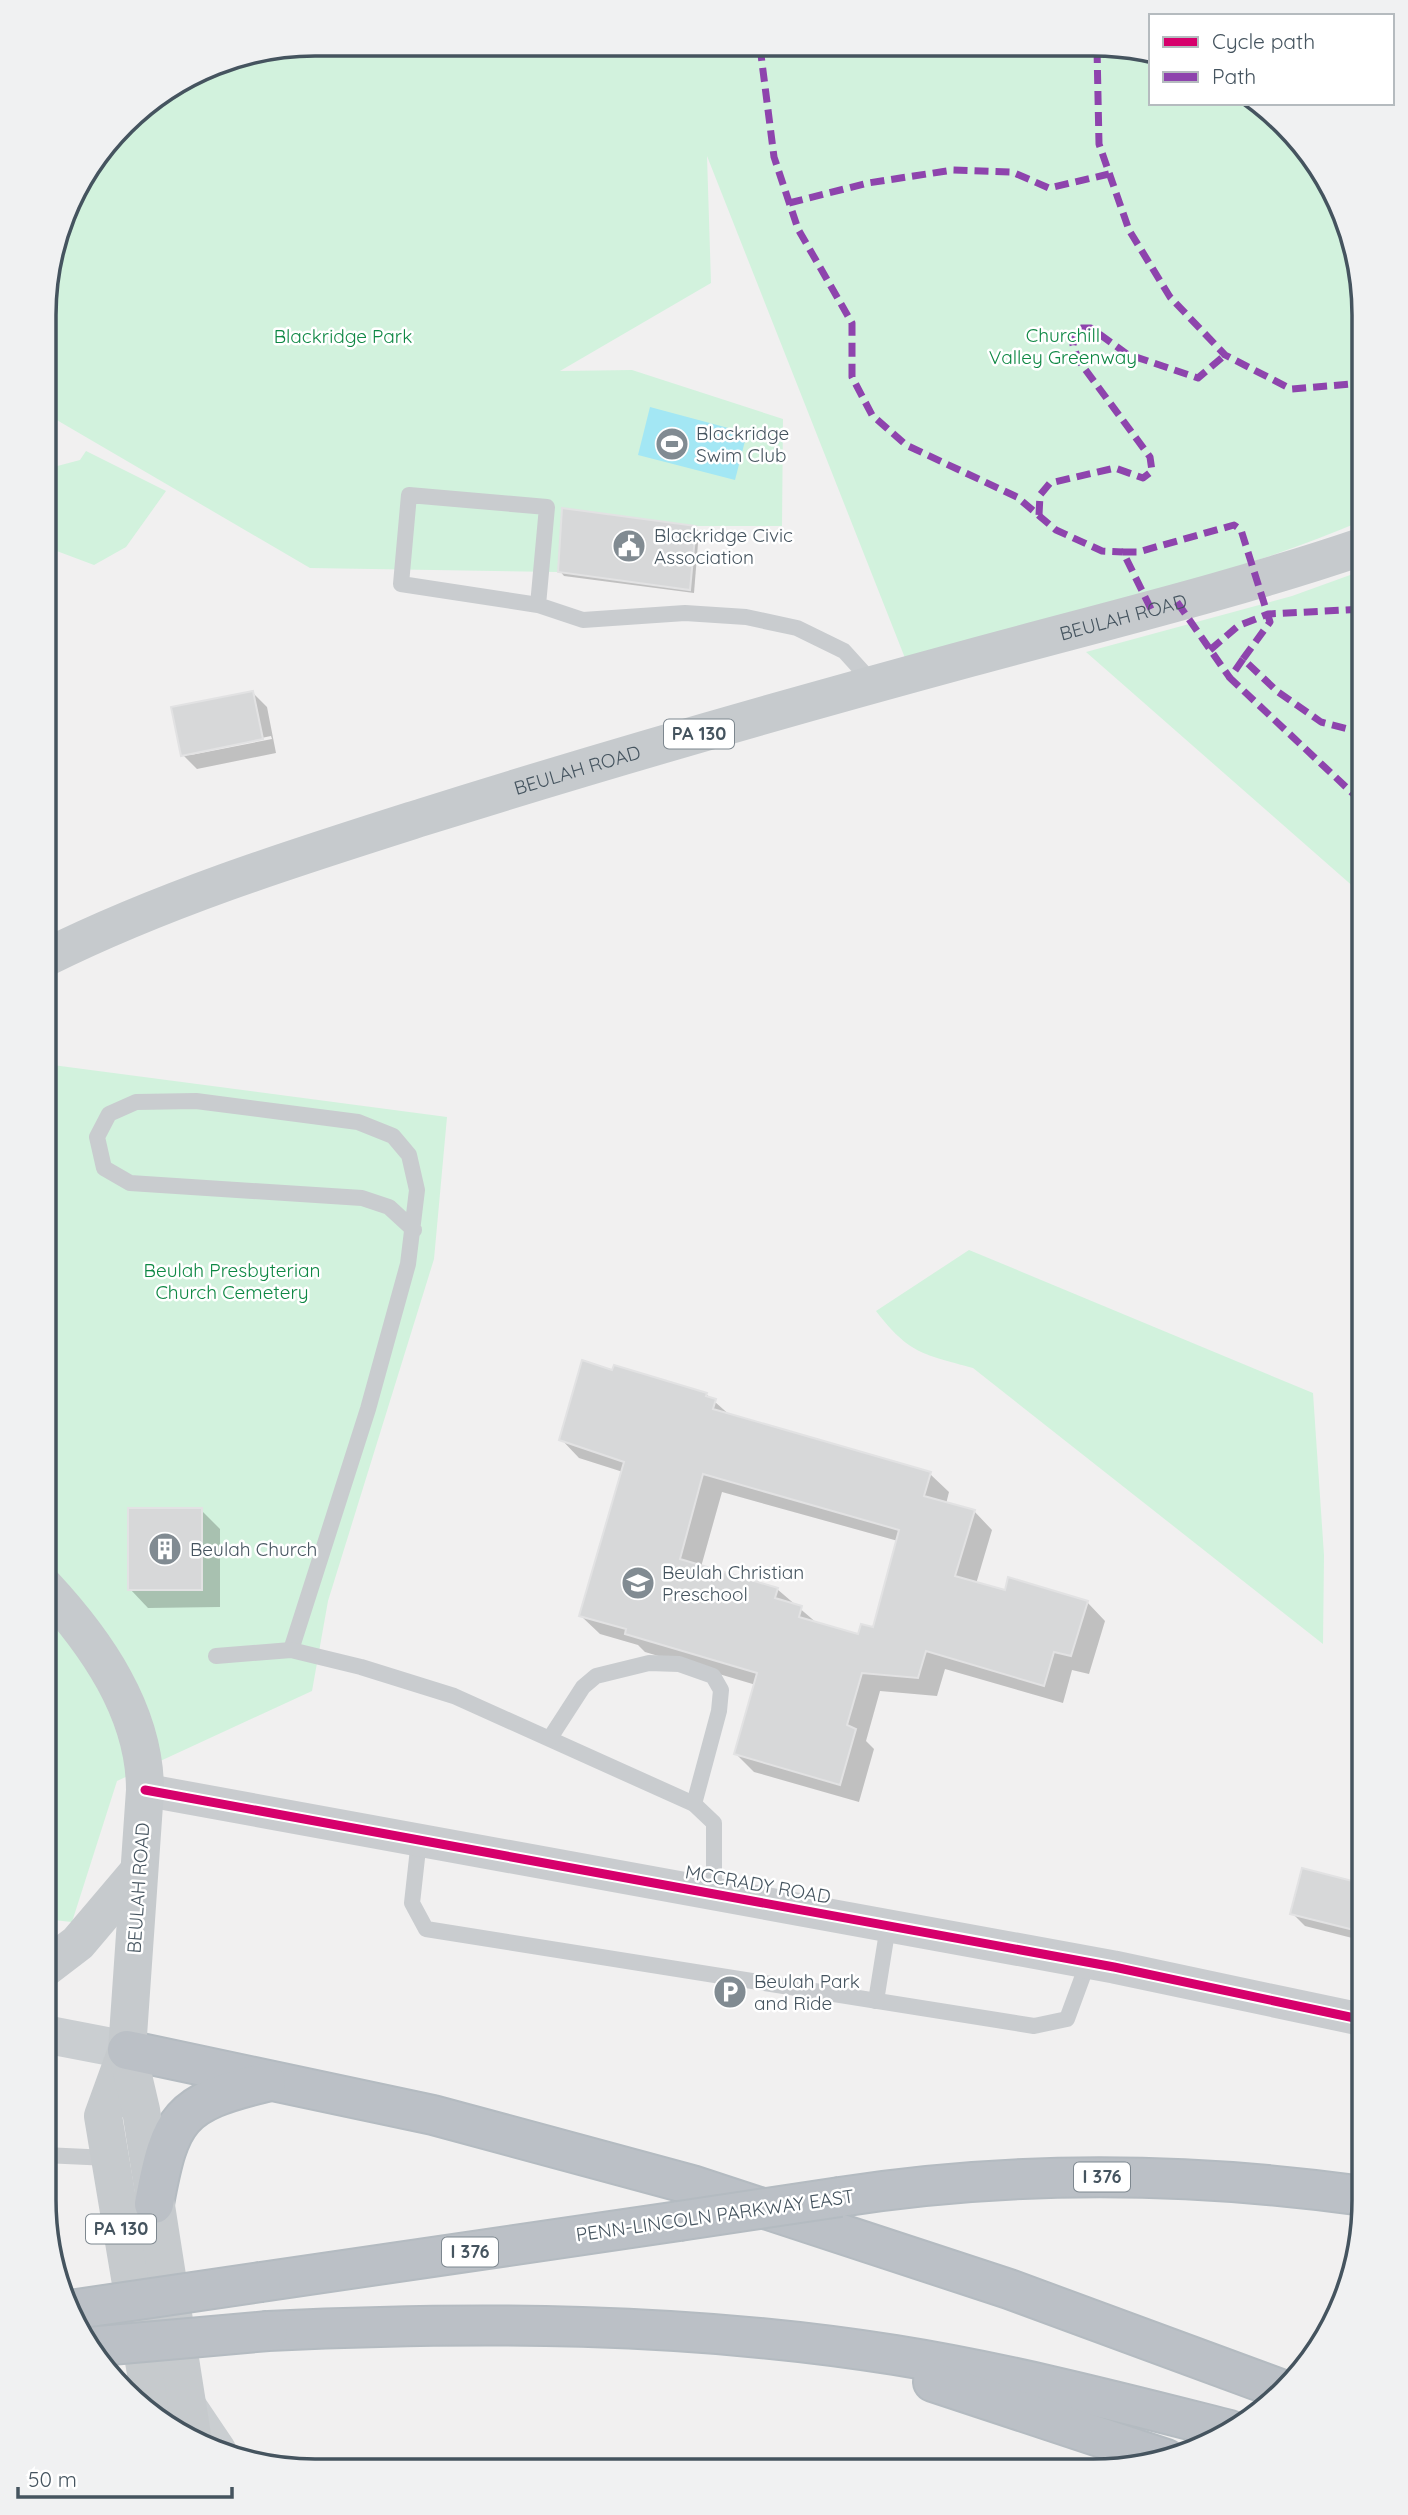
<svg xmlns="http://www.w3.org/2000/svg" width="1408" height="2515" viewBox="0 0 1408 2515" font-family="Quicksand,sans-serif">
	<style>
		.green { fill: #d2f2dd }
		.water { fill: #a3e7f4 }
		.shadow { fill: #0003; fill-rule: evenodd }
		.building { fill: #d7d8d9; stroke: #e2e2e3; stroke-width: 2; fill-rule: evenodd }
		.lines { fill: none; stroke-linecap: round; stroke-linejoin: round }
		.highway-casing { stroke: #b4bbc1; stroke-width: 42 }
		.lane { stroke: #c9cccf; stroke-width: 16 }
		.street { stroke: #c9cccf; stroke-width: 33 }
		.secondary { stroke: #caced1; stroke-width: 38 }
		.primary { stroke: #c6cacd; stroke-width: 38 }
		.highway { stroke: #bbc0c6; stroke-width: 38 }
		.highway-bridge-casing { stroke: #b4bbc1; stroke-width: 42; stroke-linecap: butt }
		.highway-bridge { stroke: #bbc0c6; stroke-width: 38 }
		.quiet { stroke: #8e44ad; stroke-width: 7; stroke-dasharray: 14 7; stroke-linecap: butt }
		.cycleway-casing { stroke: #fff; stroke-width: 13 }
		.cycleway { stroke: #d6006c; stroke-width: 9 }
		.labels { text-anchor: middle; stroke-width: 5; stroke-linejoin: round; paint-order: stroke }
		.shield { fill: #fff; stroke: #7d878f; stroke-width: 2 }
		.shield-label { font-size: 18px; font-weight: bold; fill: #45545f }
		.park-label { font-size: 19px; fill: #0e8844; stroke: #fff }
		.poi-label { font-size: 19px; fill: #45545f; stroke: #fff; text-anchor: start }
		.street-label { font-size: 19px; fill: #45545f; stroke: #fff }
		.rim { fill: none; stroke: #45545f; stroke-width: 3.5 }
	</style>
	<rect width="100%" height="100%" fill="#f1f0f0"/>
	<!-- green -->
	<g class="green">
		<path d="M315,44L1151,51V103H1260L1271,111L1318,164L1350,228L1364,315V520C1219,582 1057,616 905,658L707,156L711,283L560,371L632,370L783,419L782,526H696L563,508L558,572L310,568L55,419L46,338V280L72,195L136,111L212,64Z"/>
		<path d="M86,451L166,491L126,547L94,565L46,547V469L80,460Z"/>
		<path d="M1364,570V896L1086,652L1292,596Z"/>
		<path d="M45,1064L447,1117L434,1259L328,1601L312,1691L117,1781L72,1922L44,1919Z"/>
		<path d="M969,1250L1313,1393L1324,1555L1323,1644L973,1368C923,1354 909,1354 876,1311Z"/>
	</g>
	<!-- water -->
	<path class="water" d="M650,407L747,433L735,480L638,455Z"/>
	<!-- shadow -->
	<g class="shadow">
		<path d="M695,527L699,531L694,593L564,576L560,571Z"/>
		<path d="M253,693L267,707L276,753L197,769L183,755ZM271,736L272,739L191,755V752Z"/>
		<path d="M45,811L51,816L53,865H45Z"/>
		<path d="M706,1394L732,1417L930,1474L949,1492L946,1504L974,1511L992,1530L976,1584L1006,1592L1087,1602L1105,1621L1089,1674L1072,1670L1063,1703L945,1669L937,1696L880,1691L866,1741L874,1749L859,1802L754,1772L736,1754L756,1685L645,1652L638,1645L600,1634L581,1616L623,1472L579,1458L561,1439ZM722,1492L898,1541L874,1629L859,1636L818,1624L777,1589L701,1567Z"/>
		<path d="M201,1510L220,1529V1607L148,1608L130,1589Z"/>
		<path d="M1364,1886V1941L1305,1926L1292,1913Z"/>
	</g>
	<!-- building -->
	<g class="building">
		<path d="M562,508L696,526L690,590L558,572Z"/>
		<path d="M253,691L263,739L181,756L171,707Z"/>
		<path d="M582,1360L612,1370L614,1365L707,1393L706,1396L716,1399L713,1409L931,1472L924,1496L975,1510L955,1576L1005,1590L1008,1577L1088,1601L1071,1656L1054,1652L1044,1686L926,1651L918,1678L862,1673L847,1725L856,1729L840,1785L734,1754L757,1673L625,1634L626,1629L579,1616L624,1462L559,1440ZM703,1474L899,1530L873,1627L861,1624L858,1634L799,1617L802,1606L775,1598L778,1588L680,1559Z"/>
		<rect x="128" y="1508" width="74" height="82"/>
		<path d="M1302,1868L1364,1884V1908L1358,1931L1290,1914Z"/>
	</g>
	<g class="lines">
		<defs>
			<g id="highway">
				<path d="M127,2050L433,2115L692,2185L1009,2289L1283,2390"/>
				<path d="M840,2197C1014,2170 1190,2172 1364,2196"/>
				<path d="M154,2204C170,2117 179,2103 266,2082"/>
				<path d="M261,2282L679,2221"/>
				<path d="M268,2331C478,2321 687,2322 895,2355C1008,2373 1119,2402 1230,2430"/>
				<path d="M933,2382L1166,2459"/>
			</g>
		</defs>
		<!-- highway casing -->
		<use href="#highway" class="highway-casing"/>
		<!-- lane -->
		<g class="lane">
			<path d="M538,605L547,507L409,495L401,584L538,605L583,620L685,613L746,617L797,628L844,651L873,683"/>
			<path d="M291,1650L368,1409L408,1264L417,1190L409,1155L393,1136L358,1122L196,1101L136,1102L109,1114L97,1137L104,1168L130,1183L362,1198L389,1207L414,1230"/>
			<path d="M216,1656L291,1650L361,1667L454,1696L694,1804L714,1823V1894"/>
			<path d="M550,1738L583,1687L596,1676L649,1663L679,1664L713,1676L721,1690L719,1711L694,1804"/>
			<path d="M419,1840L412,1903L426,1929L1034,2026L1067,2019L1088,1962"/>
			<path d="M876,2001L888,1926"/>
			<path d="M44,2155L109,2158"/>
		</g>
		<!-- street -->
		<path class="street" d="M145,1790L1114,1967L1364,2020"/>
		<!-- secondary -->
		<g class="secondary">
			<path d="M44,2034L127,2050"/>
			<path d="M186,2404L217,2450"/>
		</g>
		<!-- primary -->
		<g class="primary">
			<path id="s1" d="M45,958C166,898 294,858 423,817C604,760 786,708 970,658C1102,622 1235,590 1364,546"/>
			<path d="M44,1586C96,1642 145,1712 145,1790L127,2050L103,2116L153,2415"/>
			<path d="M44,1969L78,1943L139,1871"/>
			<path d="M127,2050L141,2110L193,2442"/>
		</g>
		<!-- highway -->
		<use href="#highway" class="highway"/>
		<defs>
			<g id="highway-bridge">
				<path d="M679,2221L840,2197"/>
				<path d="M70,2310L261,2282"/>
				<path d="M88,2347L268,2331"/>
			</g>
		</defs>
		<!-- highway-bridge casing -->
		<use href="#highway-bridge" class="highway-bridge-casing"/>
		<!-- highway-bridge -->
		<use href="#highway-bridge" class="highway-bridge"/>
		<!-- quiet -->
		<g class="quiet">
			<path d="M760,47L774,157L798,229L852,323V377L872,415L906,445L1017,497L1056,530L1102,551L1123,552"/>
			<path d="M1097,49L1099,144L1129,230L1170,297L1225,355L1291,389L1364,383"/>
			<path d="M789,203L868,183L953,170L1012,172L1049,188L1109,174"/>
			<path d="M1039,515L1040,495L1050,483L1115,468L1143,478L1152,471L1150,457L1079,361L1073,345L1077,328H1091L1127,354L1198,378L1225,355"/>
			<path d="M1177,602L1230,678"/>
			<path d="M1151,609L1123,552H1138L1234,525L1241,530L1270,622L1243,659L1278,692L1321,722L1364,733"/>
			<path d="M1210,650L1238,626L1268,614L1364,609"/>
			<path d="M1243,659L1230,678L1364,804"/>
		</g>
		<defs>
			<path id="cycleway" d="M145,1790L1114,1967L1364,2020"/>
		</defs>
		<!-- cycleway casing -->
		<use href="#cycleway" class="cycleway-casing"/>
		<!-- cycleway -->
		<use href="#cycleway" class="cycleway"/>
	</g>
	<!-- icons -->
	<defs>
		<symbol id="stadium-disc" viewBox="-11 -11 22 22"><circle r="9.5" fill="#818b92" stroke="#fff"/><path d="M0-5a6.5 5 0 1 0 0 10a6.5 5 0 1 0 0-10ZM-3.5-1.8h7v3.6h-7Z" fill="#fff"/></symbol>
		<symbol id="civic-disc" viewBox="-11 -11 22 22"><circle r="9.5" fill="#818b92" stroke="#fff"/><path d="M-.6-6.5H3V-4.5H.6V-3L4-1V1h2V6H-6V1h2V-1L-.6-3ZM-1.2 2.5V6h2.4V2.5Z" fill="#fff"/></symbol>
		<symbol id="building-disc" viewBox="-11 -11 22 22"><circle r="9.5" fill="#818b92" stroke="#fff"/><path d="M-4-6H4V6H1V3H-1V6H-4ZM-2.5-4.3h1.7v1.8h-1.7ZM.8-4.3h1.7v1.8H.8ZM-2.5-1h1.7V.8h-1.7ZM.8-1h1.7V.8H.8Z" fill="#fff"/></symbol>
		<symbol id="school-disc" viewBox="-11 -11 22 22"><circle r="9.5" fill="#818b92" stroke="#fff"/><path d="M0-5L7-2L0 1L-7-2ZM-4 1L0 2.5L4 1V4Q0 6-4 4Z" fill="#fff"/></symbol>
		<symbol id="parking-disc" viewBox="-11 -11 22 22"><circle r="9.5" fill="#818b92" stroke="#fff"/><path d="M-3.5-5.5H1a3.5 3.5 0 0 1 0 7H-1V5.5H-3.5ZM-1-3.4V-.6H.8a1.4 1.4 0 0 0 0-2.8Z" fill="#fff"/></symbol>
	</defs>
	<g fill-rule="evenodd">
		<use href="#stadium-disc" x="653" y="425" width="38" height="38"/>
		<use href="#civic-disc" x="610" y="527" width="38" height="38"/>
		<use href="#building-disc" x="146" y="1530" width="38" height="38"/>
		<use href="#school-disc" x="619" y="1564" width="38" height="38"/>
		<use href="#parking-disc" x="711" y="1973" width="38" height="38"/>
	</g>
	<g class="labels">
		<!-- shield labels -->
		<g class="shield">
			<rect x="664" y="719.5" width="70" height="29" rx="5"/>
			<rect x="1074" y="2162.5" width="56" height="29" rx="5"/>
			<rect x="86" y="2214.5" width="70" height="29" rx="5"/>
			<rect x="442" y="2237.5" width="56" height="29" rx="5"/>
		</g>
		<g class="shield-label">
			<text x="699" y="740">PA 130</text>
			<text x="1102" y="2183">I 376</text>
			<text x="121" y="2235">PA 130</text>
			<text x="470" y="2258">I 376</text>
		</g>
		<!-- park labels -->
		<g class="park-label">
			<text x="1063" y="342">Churchill<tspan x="1063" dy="22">Valley Greenway</tspan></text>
			<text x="343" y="343">Blackridge Park</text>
			<text x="232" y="1277">Beulah Presbyterian<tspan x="232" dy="22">Church Cemetery</tspan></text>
		</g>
		<!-- poi labels -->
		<g class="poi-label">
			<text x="696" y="440">Blackridge<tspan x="696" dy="22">Swim Club</tspan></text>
			<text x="654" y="542">Blackridge Civic<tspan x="654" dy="22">Association</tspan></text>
			<text x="190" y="1556">Beulah Church</text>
			<text x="662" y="1579">Beulah Christian<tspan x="662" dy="22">Preschool</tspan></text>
			<text x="754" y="1988">Beulah Park<tspan x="754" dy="22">and Ride</tspan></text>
		</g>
		<!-- street labels -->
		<g class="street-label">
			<text dy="7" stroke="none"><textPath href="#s1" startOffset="1132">BEULAH ROAD</textPath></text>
			<text dy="7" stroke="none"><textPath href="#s1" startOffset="565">BEULAH ROAD</textPath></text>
			<text transform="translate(758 1884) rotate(10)" y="7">MCCRADY ROAD</text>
			<text transform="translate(138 1888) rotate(-86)" y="7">BEULAH ROAD</text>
			<text transform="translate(715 2215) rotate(-8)" y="7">PENN-LINCOLN PARKWAY EAST</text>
		</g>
	</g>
	<!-- crop -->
	<path d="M0 0H1408V2515H0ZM315 56H1093A259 259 0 0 1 1352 315V2200A259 259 0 0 1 1093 2459H315A259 259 0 0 1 56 2200V315A259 259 0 0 1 315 56Z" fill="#f0f1f2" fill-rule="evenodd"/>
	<path class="rim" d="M315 56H1093A259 259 0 0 1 1352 315V2200A259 259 0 0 1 1093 2459H315A259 259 0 0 1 56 2200V315A259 259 0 0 1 315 56Z"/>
	<!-- legend -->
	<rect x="1149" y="14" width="245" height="91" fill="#ffffff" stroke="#b5bbbf" stroke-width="2"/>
	<rect x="1163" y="37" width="35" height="10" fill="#d6006c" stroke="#b5bbbf" stroke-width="2"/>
	<text x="1212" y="49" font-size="21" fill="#45545f">Cycle path</text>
	<rect x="1163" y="72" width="35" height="10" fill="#8e44ad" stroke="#b5bbbf" stroke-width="2"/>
	<text x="1212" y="84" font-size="21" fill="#45545f">Path</text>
	<!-- scale -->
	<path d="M18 2487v10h214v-10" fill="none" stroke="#45545f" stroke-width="3.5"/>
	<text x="28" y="2487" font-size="21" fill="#45545f" stroke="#ffffff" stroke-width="5" paint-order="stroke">50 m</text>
</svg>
